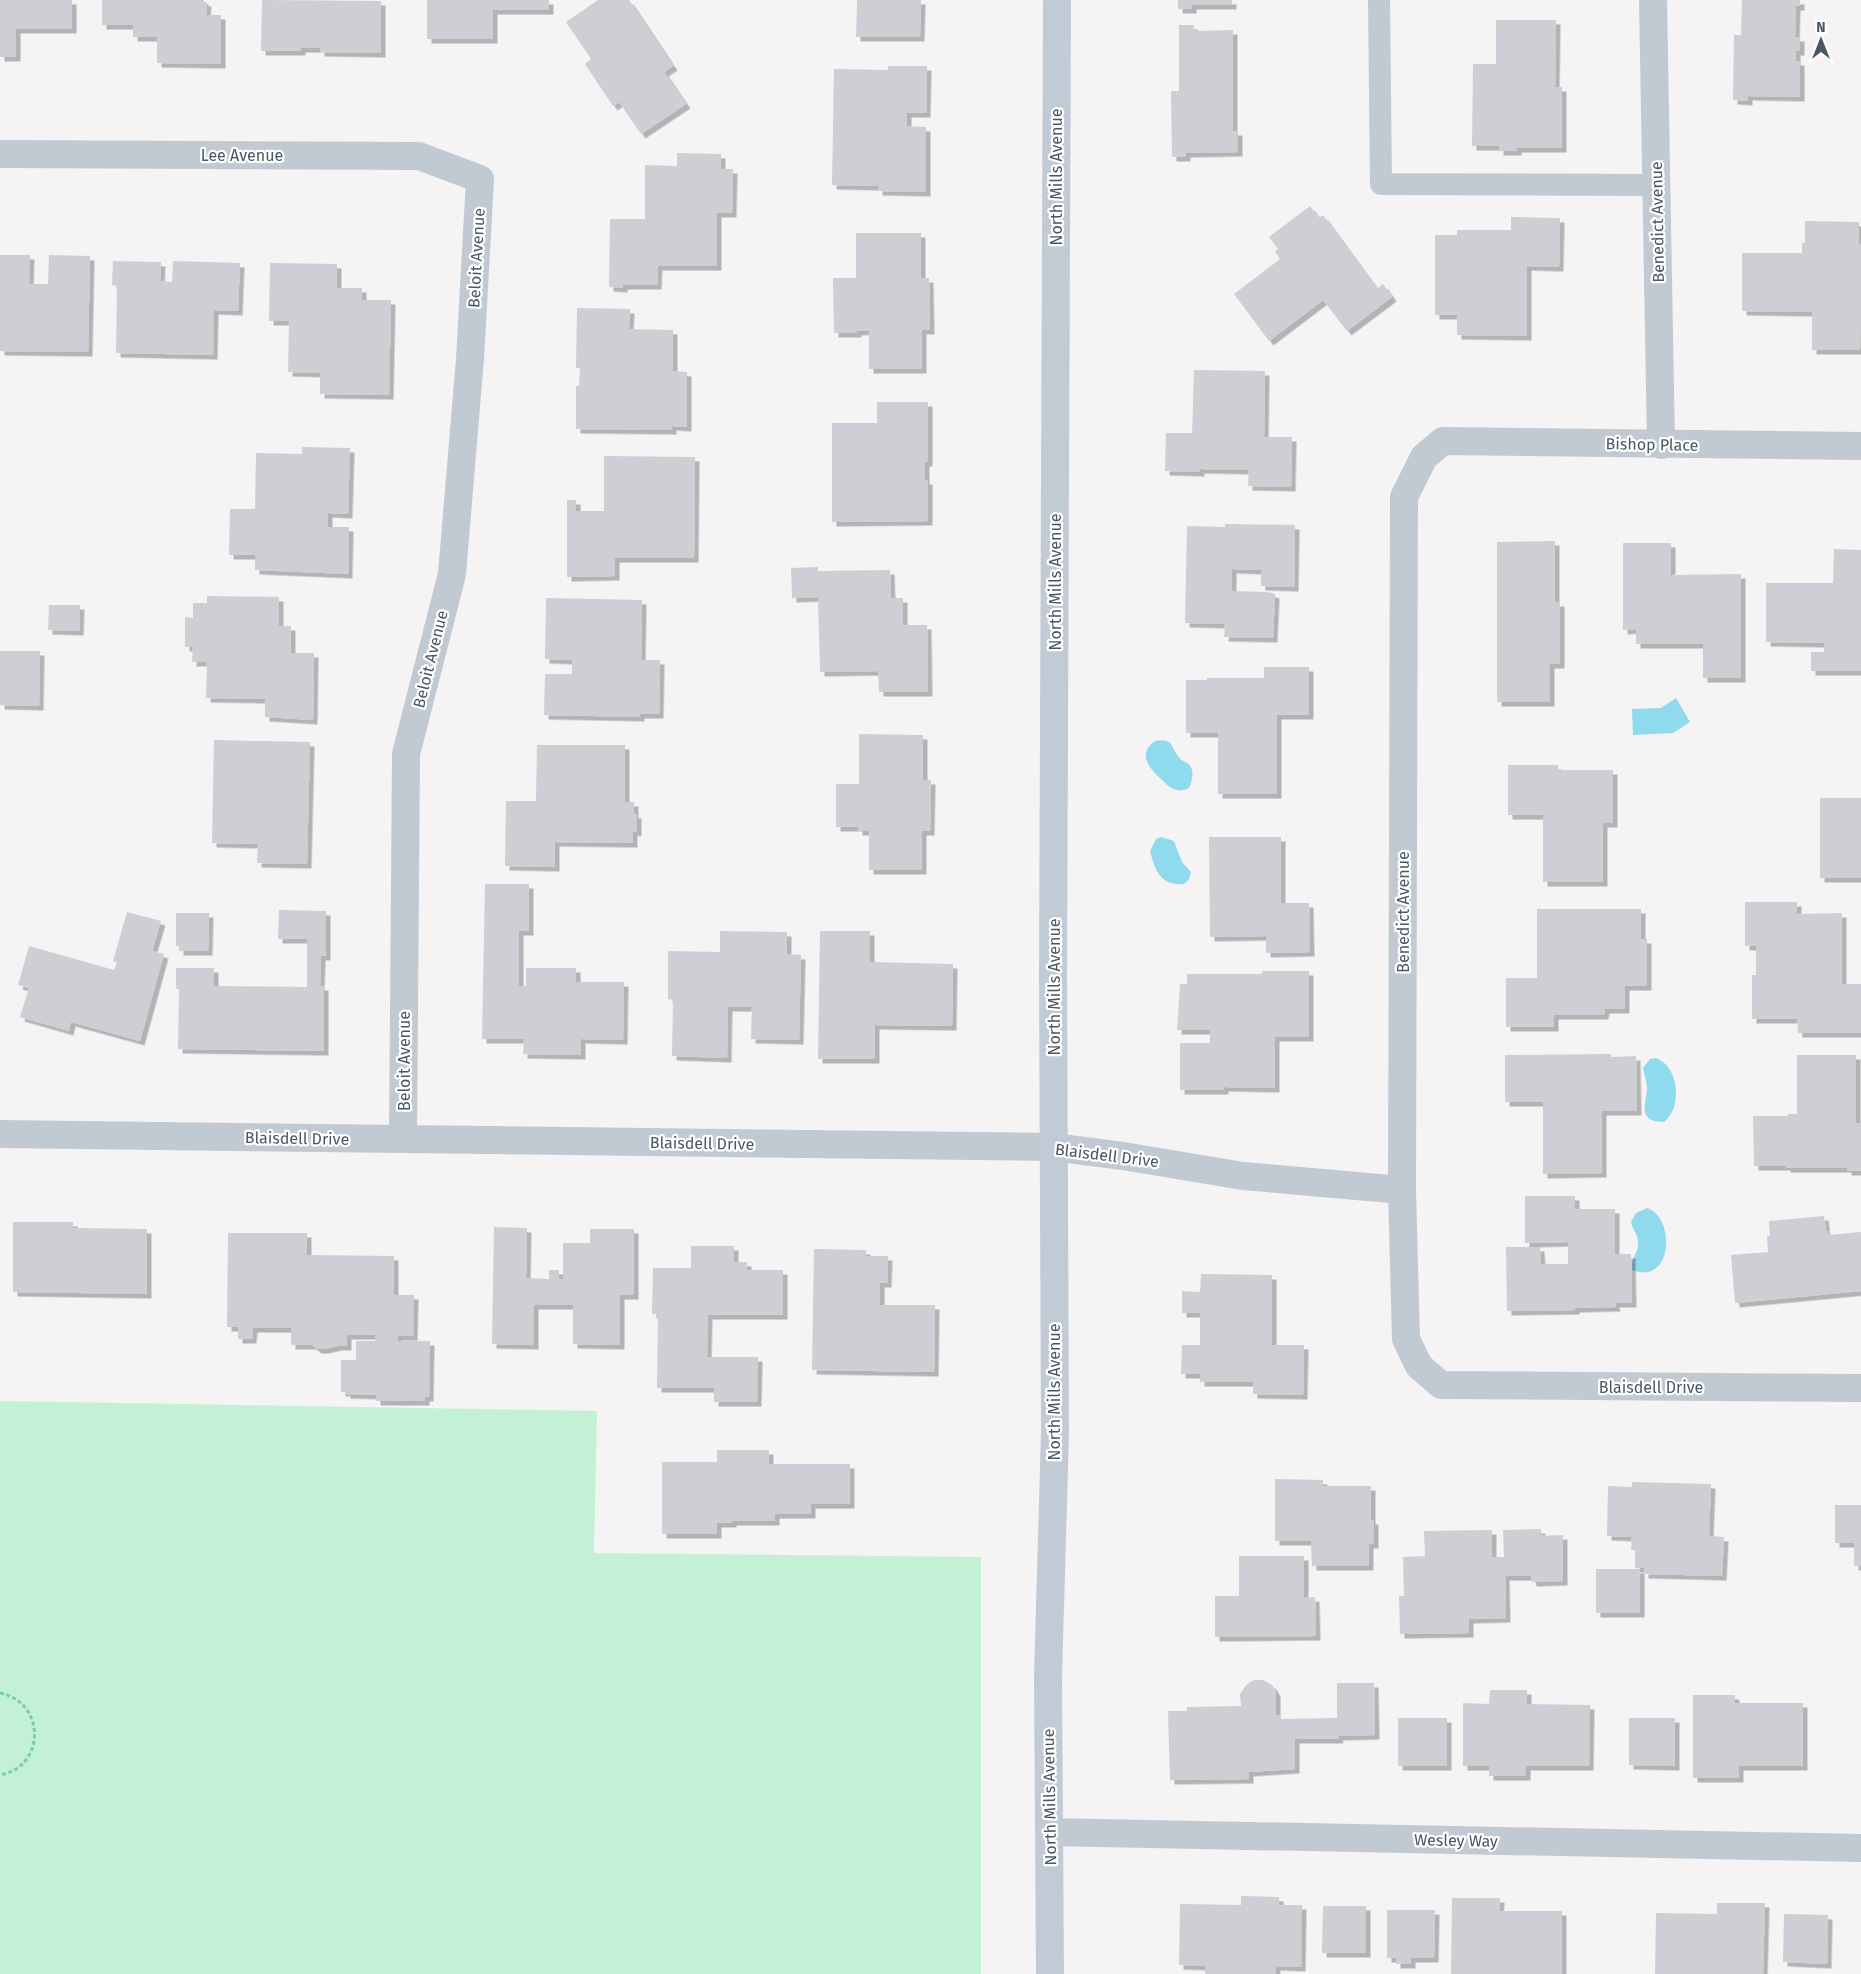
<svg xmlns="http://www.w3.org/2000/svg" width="1861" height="1974" viewBox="0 0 1861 1974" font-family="'Fira Sans',sans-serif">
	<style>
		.green { fill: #c3f1d5 }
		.water { fill: #90daee }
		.building { fill: #cdcfd5; filter: url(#shadow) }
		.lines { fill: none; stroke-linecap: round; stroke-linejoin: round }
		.path { stroke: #7ad0a6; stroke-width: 3; stroke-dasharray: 4 2.5; stroke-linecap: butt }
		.lane { stroke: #c1cad2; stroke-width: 22 }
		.street { stroke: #c1cad2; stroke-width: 28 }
		.secondary { stroke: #c1cbd6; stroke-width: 28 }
		.labels { text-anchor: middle; stroke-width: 4.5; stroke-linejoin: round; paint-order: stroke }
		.street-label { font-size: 16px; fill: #4a5661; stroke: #fff }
	</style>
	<defs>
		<filter id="shadow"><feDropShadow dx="4.5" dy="4.5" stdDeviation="0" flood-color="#0004"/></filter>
	</defs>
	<rect width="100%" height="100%" fill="#f5f3f3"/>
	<!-- green -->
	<path class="green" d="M0,1401L597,1411L594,1553L981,1557V1974H0Z"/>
	<!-- water -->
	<g class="water">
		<path d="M1676,698L1690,722L1673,733L1633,735L1632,709L1661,708Z"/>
		<path d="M1155,741C1174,739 1169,744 1178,756C1180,760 1184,761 1187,763C1196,769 1192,781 1189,788C1185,790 1181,791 1177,790C1171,789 1166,784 1161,779C1149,768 1137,754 1155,741Z"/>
		<path d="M1161,837L1174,841L1182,862L1191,872L1189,879L1184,884C1161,886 1155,871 1150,851L1156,839Z"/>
		<path d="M1656,1058C1679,1066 1683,1108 1664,1122C1637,1122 1646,1105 1647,1088C1647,1082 1644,1074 1643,1068L1650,1059Z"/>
		<path d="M1647,1208C1676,1217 1673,1286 1632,1270C1631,1257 1639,1252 1638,1242C1638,1234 1632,1229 1631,1222L1636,1213Z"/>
	</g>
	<!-- building -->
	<g class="building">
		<path d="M0,0H72V29H16V57H0Z"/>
		<path d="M102,0H204V2H207L206,15H221V64L157,63V37H133V25H102Z"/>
		<path d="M262,0L381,1V53L320,52V48H301V51H261Z"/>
		<path d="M427,0H549V10H493V39H427Z"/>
		<path d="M598,0H629L673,66L664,72L686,104L641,134L619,102L613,106L585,64L591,59L566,22Z"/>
		<path d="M857,0H921L920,37H856Z"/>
		<path d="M1178,0H1232V5H1192V9H1178Z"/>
		<path d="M1742,0H1800V6H1796L1795,37H1800V51H1796V61H1800V97L1748,96V101L1733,100L1734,35H1741Z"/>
		<path d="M1496,20H1556L1555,87H1562V148H1517V151H1499V146H1472L1473,64H1496Z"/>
		<path d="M1179,25H1194V31L1233,30V131H1238V152L1186,153V157H1172L1171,91H1179Z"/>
		<path d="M888,66H927L926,113H907V126L926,127V192L878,191V186L832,185L834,69L888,70Z"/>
		<path d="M677,153L721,154V169H733L732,213H717V266H658L657,285H623V288L609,287L610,219H645V165L677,166Z"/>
		<path d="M1310,206L1319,218L1323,215L1377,289L1383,284L1392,297L1347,331L1323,300L1269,341L1234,294L1280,259L1275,251L1278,249L1269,237Z"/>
		<path d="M1511,217L1560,218L1559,267L1527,266V336L1457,335V315H1435V235H1457V230H1511Z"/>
		<path d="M1805,221L1859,222V244H1861L1860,350H1812V312L1742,311V253H1802V243H1805Z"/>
		<path d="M856,233H921V278H929L930,330H922V369H869V330L857,331V333H834L833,278H856Z"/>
		<path d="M0,255H30L29,284H48L49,255L90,256L88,352L0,351Z"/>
		<path d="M113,261L161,262L160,281L172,282L173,261L240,263L238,311L214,310L213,355L116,353L117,286L112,285Z"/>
		<path d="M270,263L337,264V288H362V300H391L389,395L320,394V373L288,372L289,321H269Z"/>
		<path d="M577,308L630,309L629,329L673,330V371L687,372V427L672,426V430L576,429V386H579L580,368H576Z"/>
		<path d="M1194,370L1265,371L1264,437H1292L1291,487L1248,486L1249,470L1200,469V472L1165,471L1166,433H1192Z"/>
		<path d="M877,402H928V462H925V480H928V521L832,522V423H877Z"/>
		<path d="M302,447L350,448L348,514L328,513V527H349L348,574L255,570V555H229L230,509H255L256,453L302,454Z"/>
		<path d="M604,456L695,457L694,558H615V576L567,577V500H576V511H604Z"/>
		<path d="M1225,524L1295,525L1294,587L1261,586V570L1232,569V591L1268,592L1275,594L1273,638L1224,637L1225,624L1185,623L1187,526L1225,527Z"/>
		<path d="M1555,541V602H1560V664H1550V702H1497V542Z"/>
		<path d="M1623,543H1671V575L1741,574V678H1703V644H1636V629L1623,630Z"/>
		<path d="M1834,549L1861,550V671H1811V652H1824V643L1766,642V583H1833Z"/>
		<path d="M818,567V571L890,570L891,598H903V625H927L928,692H879L878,671L820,672L818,597L792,598L791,568Z"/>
		<path d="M207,596L279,597V626H291V653H314L313,720L265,717V699L206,698L207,662H192L193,647H185V617L193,618V603H207Z"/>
		<path d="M546,598L642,600L641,660H660L659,714H640V717L544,715L545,674H572V660L545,659Z"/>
		<path d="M49,605H80L79,631L48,630Z"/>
		<path d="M0,651H40L39,706L0,705Z"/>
		<path d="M1264,667H1309V715H1277V794H1218V733H1186V680H1207V678H1264Z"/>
		<path d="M859,734L923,735V780H931L930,831H922V870H869V831H858V827H836V784H859Z"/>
		<path d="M214,740L310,742L307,864L257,863L258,844L212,843Z"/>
		<path d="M537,745H625V802H634V814H637V832L633,831V843L555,842V867L505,866L506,801H536Z"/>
		<path d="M1508,765H1558V770H1613V823H1603V882H1543V815H1508Z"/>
		<rect x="1820" y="798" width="41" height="80"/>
		<path d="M1209,837H1281V903H1309L1310,952L1266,953V936L1210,937Z"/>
		<path d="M485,884H529V931H519V986H526V968H576V982H624L623,1040L581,1039V1055L523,1054L524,1039H482Z"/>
		<path d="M1745,902H1797V914L1842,913V984H1861V1033H1798L1797,1019H1752V975H1756V946H1745Z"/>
		<path d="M1537,909H1641V939H1647V986H1625V1009H1605L1604,1015H1554V1027H1506V978H1537Z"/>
		<path d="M279,910L326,911V956H321L320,986H324V1051L178,1049L179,989H176V968H214V986L307,987V939H278Z"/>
		<path d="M127,912L161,921L152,951L164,954L140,1041L71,1022L69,1031L20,1017L29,988L18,985L29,946L114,970L117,962L113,961Z"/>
		<path d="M176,913H209L208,951H179V946H176Z"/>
		<path d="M720,931L787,932V954L801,955L799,1040L751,1039L752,1007H728L727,1058L672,1056L673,1000L668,999V951L720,952Z"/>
		<path d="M820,931H870V962L953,964L952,1026L875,1025V1059H818Z"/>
		<path d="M1262,971H1309V1037H1275V1088L1224,1087V1090H1180V1043H1210V1030H1177L1180,984H1187V974H1262Z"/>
		<path d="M1611,1054V1057L1636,1056L1637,1111H1602V1173L1543,1174V1102H1505V1055Z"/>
		<path d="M1797,1055H1856V1123H1861V1171H1847V1168H1786V1166H1754L1753,1116H1788V1114H1797Z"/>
		<path d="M1525,1196H1575V1209H1615V1254H1631L1632,1303H1615L1616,1307L1575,1308V1310L1507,1311L1506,1247H1540L1541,1264H1568V1242L1525,1243Z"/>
		<path d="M1824,1216L1826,1231H1828L1829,1235L1861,1232V1291L1735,1303L1731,1255L1768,1252L1767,1236H1770L1769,1221Z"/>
		<path d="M13,1222H73V1228L147,1229V1294L13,1292Z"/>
		<path d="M494,1227L527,1228L526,1278L549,1279V1270H559V1279H563V1243H590V1229H634V1295H620V1345L573,1344V1305H534V1345L492,1344Z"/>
		<path d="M228,1233H307V1255L394,1256V1295H414L413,1336H398V1341H430L429,1397H425V1401H376V1395L346,1394V1392H341V1360H356V1341H375V1335H347V1346H337L324,1349H317L312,1345H291V1328H253L252,1339H238V1327H227Z"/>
		<path d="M691,1246H734V1262H747V1270H783V1315H708L707,1357H758L757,1402H714V1388H657L658,1314H652L653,1268H691Z"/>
		<path d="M814,1249L866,1250V1256H888L887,1283H880V1305H935L934,1372L812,1370Z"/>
		<path d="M1201,1274L1272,1275V1345H1304L1303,1395L1253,1394V1382H1200V1374H1181L1182,1345H1200V1313H1182V1291L1200,1292Z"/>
		<path d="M717,1450H769V1464H850V1504H811V1514H775V1521H732V1523H717V1534H662V1462H717Z"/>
		<path d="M1275,1479L1323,1480V1486H1371V1520H1374V1544H1369V1566H1312L1311,1541H1275Z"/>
		<path d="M1632,1482L1711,1484L1709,1536L1724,1537L1722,1576L1644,1574V1568H1635V1550H1631L1632,1537L1607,1536L1608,1486L1632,1487Z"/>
		<path d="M1835,1505H1861V1566H1854V1543H1835Z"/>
		<path d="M1541,1529V1536L1563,1535V1581L1532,1582L1531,1576H1505L1506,1618L1469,1619V1633L1400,1634L1399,1596H1404L1403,1557L1425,1556L1424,1531L1492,1530V1557H1504L1503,1530Z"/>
		<path d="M1239,1556H1304V1598L1315,1597L1316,1636L1215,1637V1596H1239Z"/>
		<rect x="1596" y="1569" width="44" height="44"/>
		<path d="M1254,1680H1263L1272,1685L1276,1692V1716L1280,1715V1719L1337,1718V1683H1374L1375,1735L1338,1736L1339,1739H1295V1769L1249,1772V1779L1170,1780L1168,1711H1187V1707L1241,1706L1240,1694L1247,1684Z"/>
		<path d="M1490,1690H1527V1704L1590,1705L1589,1766H1526V1776H1489V1766H1463V1703L1489,1704Z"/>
		<path d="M1693,1695H1735V1703H1803V1766H1739V1778H1693Z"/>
		<rect x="1398" y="1718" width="49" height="48"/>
		<path d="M1629,1718H1675V1766L1629,1765Z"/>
		<path d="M1241,1896L1279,1897V1905H1302L1301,1967L1276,1966V1974H1205V1966L1179,1965L1180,1904L1241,1905Z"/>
		<path d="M1452,1898H1500L1499,1911H1562V1974H1451Z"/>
		<path d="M1717,1903H1765L1763,1974H1655L1656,1913L1717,1914Z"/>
		<path d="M1323,1906H1366V1953H1322Z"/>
		<path d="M1387,1910H1435L1434,1958H1411V1964H1396V1958H1387Z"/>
		<path d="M1784,1914L1828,1915L1827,1964L1783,1962Z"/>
	</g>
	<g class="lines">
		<!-- path -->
		<path class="path" d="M0,1693C46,1702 46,1767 0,1775"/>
		<!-- lane -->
		<path class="lane" d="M1379,0L1381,184L1656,185"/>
		<!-- street -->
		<g class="street">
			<path d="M1653,0L1661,445"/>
			<path d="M0,154L419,156L480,179L470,359L452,574L406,754L403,1139"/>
			<path d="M1861,446L1443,441L1424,457L1404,497L1402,1190L1406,1339L1419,1366L1441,1385L1861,1388"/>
			<path d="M0,1134L1053,1147L1123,1156L1243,1176L1402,1190"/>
			<path d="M1050,1832L1861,1848"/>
		</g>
		<!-- secondary -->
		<path class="secondary" d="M1050,1974L1048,1678L1055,1431L1053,974L1057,0"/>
	</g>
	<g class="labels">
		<!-- street labels -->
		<g class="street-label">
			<text x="242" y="161">Lee Avenue</text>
			<text transform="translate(1056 177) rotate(-90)" y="6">North Mills Avenue</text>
			<text transform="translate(1657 222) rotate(-91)" y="6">Benedict Avenue</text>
			<text transform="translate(476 258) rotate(-87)" y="6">Beloit Avenue</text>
			<text transform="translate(1652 444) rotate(1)" y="6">Bishop Place</text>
			<text transform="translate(1055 582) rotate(-90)" y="6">North Mills Avenue</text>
			<text transform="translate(430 659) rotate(-76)" y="6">Beloit Avenue</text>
			<text transform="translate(1403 912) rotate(-90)" y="6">Benedict Avenue</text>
			<text transform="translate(1054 987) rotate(-90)" y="6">North Mills Avenue</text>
			<text transform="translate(404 1061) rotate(-90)" y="6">Beloit Avenue</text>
			<text transform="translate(297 1138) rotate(1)" y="6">Blaisdell Drive</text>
			<text transform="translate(702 1143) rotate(1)" y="6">Blaisdell Drive</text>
			<text transform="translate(1107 1155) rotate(7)" y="6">Blaisdell Drive</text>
			<text x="1651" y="1393">Blaisdell Drive</text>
			<text transform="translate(1054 1392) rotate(-90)" y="6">North Mills Avenue</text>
			<text transform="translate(1049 1797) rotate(-91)" y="6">North Mills Avenue</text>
			<text transform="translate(1456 1840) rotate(1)" y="6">Wesley Way</text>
		</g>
	</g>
	<!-- north arrow -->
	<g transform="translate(1821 40)" stroke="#ffffff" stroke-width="4" paint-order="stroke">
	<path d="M0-4L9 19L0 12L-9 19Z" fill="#4a5661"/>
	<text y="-8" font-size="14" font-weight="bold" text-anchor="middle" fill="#4a5661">N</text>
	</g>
</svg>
